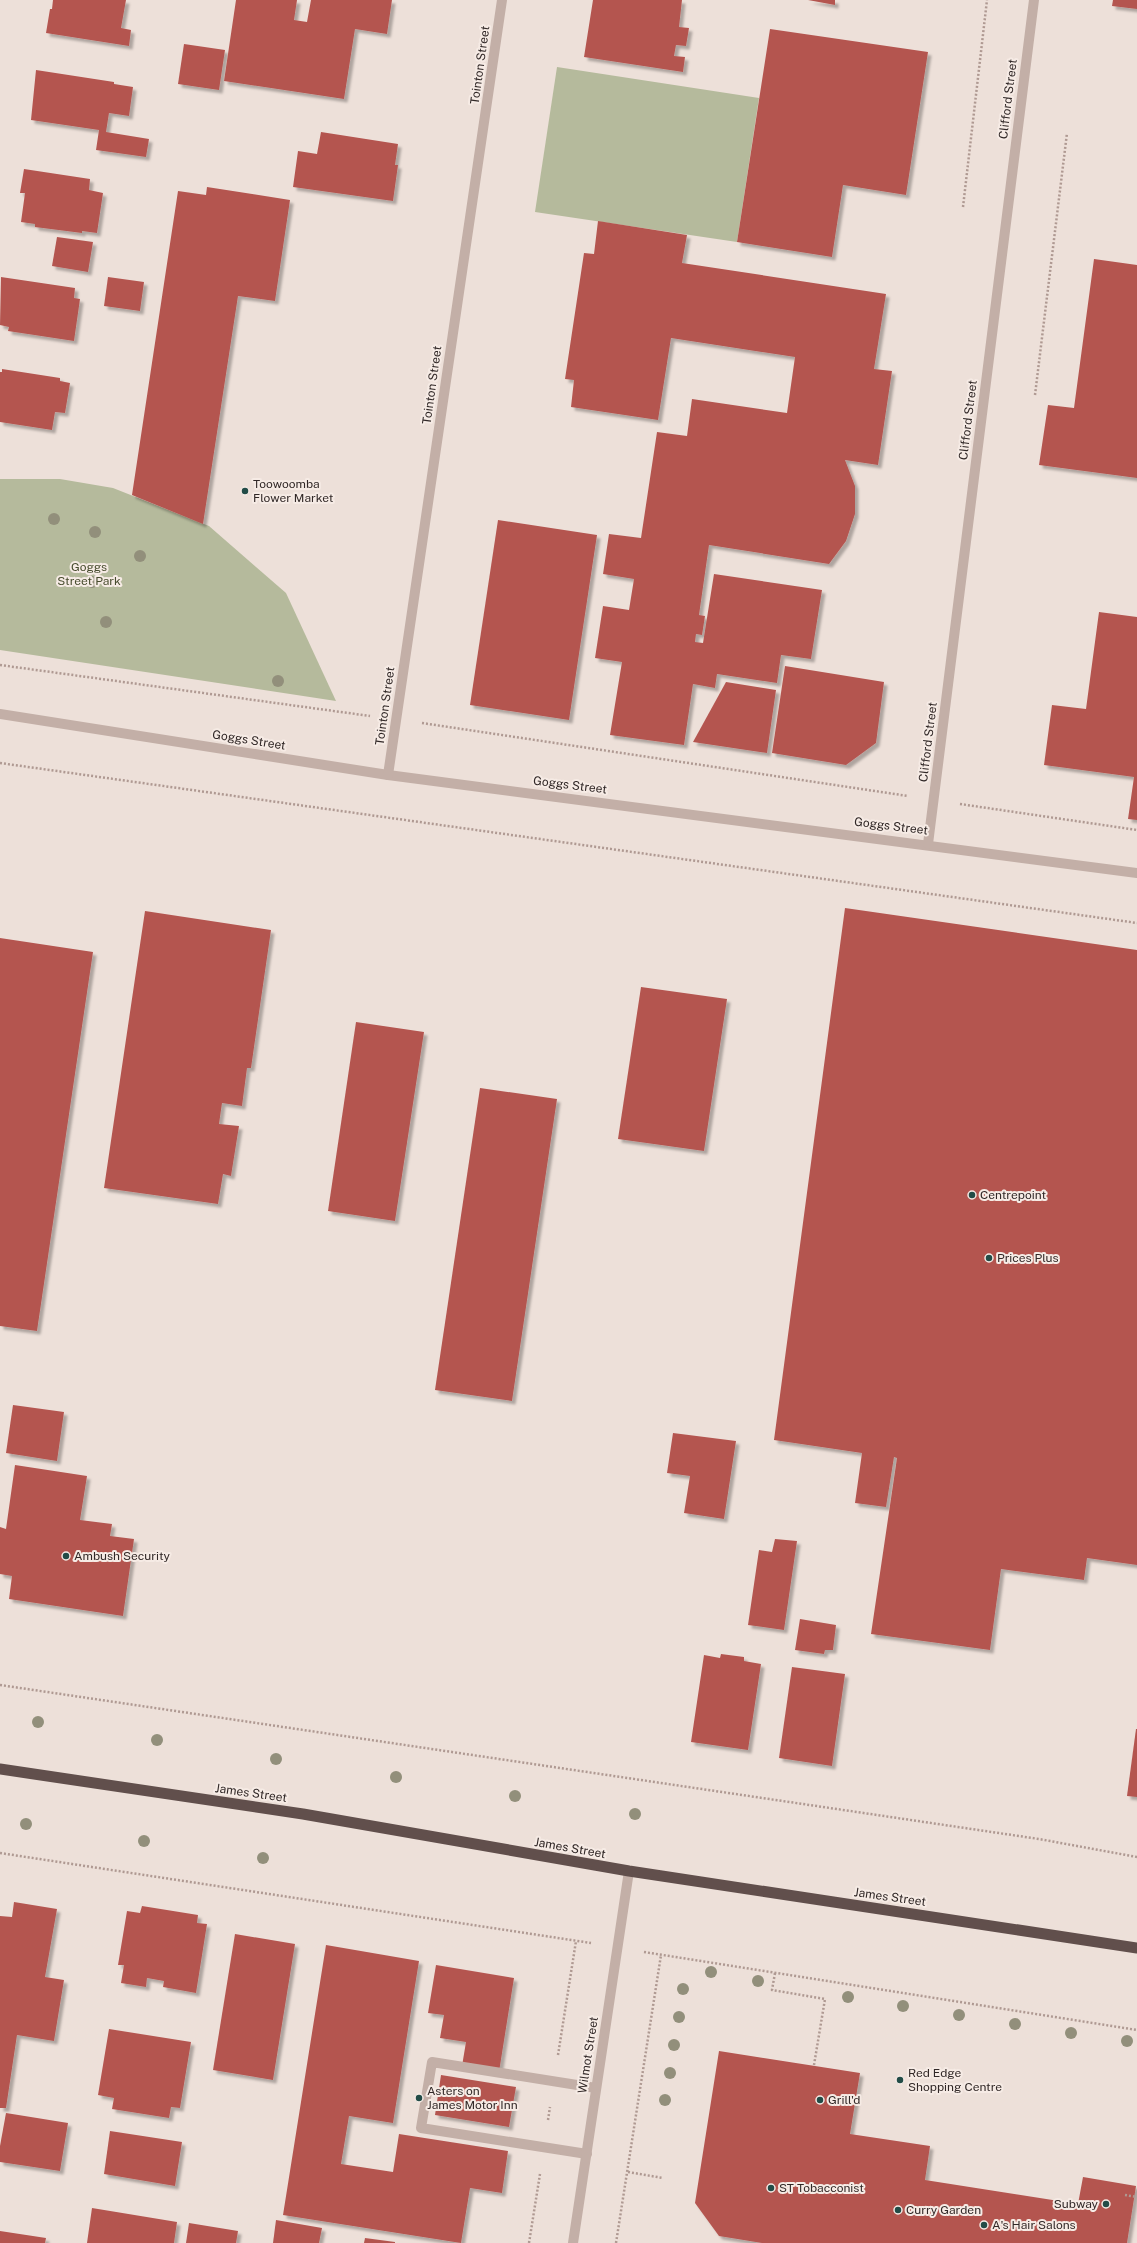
<svg xmlns="http://www.w3.org/2000/svg" width="1137" height="2243" viewBox="0 0 1137 2243" font-family="'Public Sans',sans-serif">
	<style>
		.green { fill: #b5ba9c }
		.building { fill: #b45550; filter: url(#shadow) }
		.lines { fill: none; stroke-linecap: round; stroke-linejoin: round }
		.path { stroke: #af9992; stroke-width: 2.5; stroke-dasharray: 2 2; stroke-linecap: butt }
		.service { stroke: #c3afa7; stroke-width: 10 }
		.minor { stroke: #c3afa7; stroke-width: 10 }
		.trunk { stroke: #614f4c; stroke-width: 11 }
		.tree { fill: #928f7b }
		.poi-dot { fill: #224c47; stroke: #f6ebe5; stroke-width: 1.5 }
		.labels { text-anchor: middle; stroke-width: 4; stroke-linejoin: round; paint-order: stroke }
		.street-label { font-size: 12px; fill: #312827; stroke: #f6ebe5 }
		.poi-label { font-size: 12px; fill: #312827; stroke: #f6ebe5; text-anchor: start }
		.park-label { font-size: 12px; fill: #474c2e; stroke: #f6ebe5 }
	</style>
	<defs>
		<filter id="shadow"><feDropShadow dx="3.5" dy="3.5" stdDeviation="1" flood-color="#0004"/></filter>
	</defs>
	<rect width="100%" height="100%" fill="#ede0d9"/>
	<!-- green -->
	<g class="green">
		<path d="M557,67L759,98L737,242L535,212Z"/>
		<path d="M0,479H60L113,488L209,526L286,593L336,701L0,650Z"/>
	</g>
	<!-- building -->
	<g class="building">
		<path d="M53,0H126L121,28L131,30L129,46L46,33L50,9H52Z"/>
		<path d="M236,0H297L294,20L307,22L311,0H392L387,34L355,29L344,99L224,81Z"/>
		<path d="M593,0H682L679,27L689,28L686,46L676,45L674,56L685,57L683,72L584,57Z"/>
		<path d="M808,0H835V5Z"/>
		<path d="M1113,0H1137V9L1112,6Z"/>
		<path d="M770,29L928,52L906,195L843,185L832,257L737,242Z"/>
		<path d="M184,44L225,50L219,90L178,84Z"/>
		<path d="M36,70L114,82V84L133,87L129,116L109,113L106,132L149,139L146,157L96,150L99,130L31,120Z"/>
		<path d="M321,132L398,144L395,165H398L393,201L293,187L298,151L317,154Z"/>
		<path d="M24,169L90,179L89,190L103,193L97,233L82,231V233L35,227V224L21,222L25,193H20Z"/>
		<path d="M207,187L290,200L275,301L238,296L203,524L132,495L178,191L206,195Z"/>
		<path d="M598,221L687,235L682,263L886,294L874,369L892,371L878,465L845,460L855,486V514L846,541L829,564L709,545L699,615L705,616L702,635L696,634L695,642L703,643L714,574L822,590L811,659L781,655L777,683L717,674L715,688L693,684L684,745L610,735L622,662L595,658L603,606L629,610L634,579L603,574L609,534L641,538L657,432L687,436L692,399L787,413L795,357L671,338L658,420L571,407L574,380L565,379L584,253L594,254Z"/>
		<path d="M57,237L93,242L88,272L52,266Z"/>
		<path d="M1094,259L1137,265V478L1039,465L1048,405L1074,408Z"/>
		<path d="M1,277L75,288L74,298L80,299L74,341L8,331L9,327L0,325Z"/>
		<path d="M108,277L144,282L140,311L104,306Z"/>
		<path d="M2,369L60,378V381L70,383L65,413L55,412L52,430L0,422V372H2Z"/>
		<path d="M498,520L597,535L569,720L470,705Z"/>
		<path d="M1099,612L1137,617V820L1128,819L1134,777L1044,765L1052,705L1086,709Z"/>
		<path d="M785,666L884,682L876,743L846,765L772,753Z"/>
		<path d="M726,682L776,690L767,753L693,742Z"/>
		<path d="M845,908L1137,950V1565L1087,1558L1084,1580L1001,1569L990,1650L871,1634L897,1458L894,1457L886,1507L855,1503L862,1453L774,1440Z"/>
		<path d="M145,911L271,930L251,1068H247L242,1106L222,1103L219,1124L239,1126L231,1176L223,1174L218,1204L104,1188Z"/>
		<path d="M0,938L93,952L37,1331L0,1326Z"/>
		<path d="M641,987L727,999L704,1151L618,1139Z"/>
		<path d="M356,1022L424,1032L395,1221L328,1211Z"/>
		<path d="M480,1088L557,1099L512,1401L435,1390Z"/>
		<path d="M13,1405L64,1412L57,1461L6,1453Z"/>
		<path d="M673,1433L736,1441L724,1519L684,1513L690,1476L667,1473Z"/>
		<path d="M15,1465L87,1476L80,1520L112,1524L110,1536L134,1539L123,1616L9,1599L12,1576L0,1574V1527L6,1529Z"/>
		<path d="M775,1539L797,1541L784,1630L748,1625L759,1550L772,1552Z"/>
		<path d="M800,1619L836,1625L833,1650H825L824,1654L795,1650Z"/>
		<path d="M721,1654L744,1657V1661L761,1664L748,1750L691,1742L704,1655L720,1658Z"/>
		<path d="M792,1667L845,1674L832,1766L779,1758Z"/>
		<path d="M1136,1729H1137V1797L1127,1796Z"/>
		<path d="M14,1902L57,1909L45,1977L64,1980L54,2041L17,2035L6,2108H0V1916L12,1917Z"/>
		<path d="M142,1906L198,1915L197,1923L207,1924L196,1993L163,1987L164,1981L147,1978L146,1987L121,1983L124,1965H118L127,1911L140,1913Z"/>
		<path d="M235,1934L295,1944L273,2080L213,2070Z"/>
		<path d="M326,1945L419,1961L393,2123L349,2116L341,2164L393,2172L399,2134L508,2151L502,2193L470,2188L461,2243L283,2215Z"/>
		<path d="M436,1965L514,1978L499,2072L462,2066L466,2042L440,2038L444,2015L428,2013Z"/>
		<path d="M109,2029L191,2042L180,2108L171,2107L169,2118L112,2109L114,2098L98,2095Z"/>
		<path d="M719,2051L860,2073L850,2134L930,2146L925,2180L1078,2204L1083,2177L1136,2186L1127,2243H762L719,2236L695,2203Z"/>
		<path d="M441,2075L516,2087L509,2127L435,2115Z"/>
		<path d="M6,2113L68,2123L60,2171L0,2162V2146Z"/>
		<path d="M110,2131L182,2142L175,2186L104,2174Z"/>
		<path d="M92,2208L177,2222L174,2243H87Z"/>
		<path d="M276,2220L322,2228L319,2243H273Z"/>
		<path d="M189,2223L238,2231L236,2243H186Z"/>
		<path d="M0,2231L46,2238L45,2243H0Z"/>
		<path d="M365,2238L395,2242V2243H364Z"/>
	</g>
	<g class="lines">
		<!-- path -->
		<g class="path">
			<path d="M963,207L987,0"/>
			<path d="M1035,395L1067,133"/>
			<path d="M0,665L370,716"/>
			<path d="M422,723L908,796"/>
			<path d="M0,763L1137,923"/>
			<path d="M960,804L1137,830"/>
			<path d="M0,1685L1039,1839L1137,1857"/>
			<path d="M0,1853L591,1943"/>
			<path d="M644,1952L1137,2030"/>
			<path d="M775,1973L772,1990L825,1999L814,2065"/>
			<path d="M558,2055L576,1941"/>
			<path d="M548,2120L550,2107"/>
			<path d="M628,2172L663,2178"/>
			<path d="M1125,2195L1137,2197"/>
			<path d="M529,2243L540,2174"/>
			<path d="M616,2243L661,1955"/>
		</g>
		<!-- service -->
		<path class="service" d="M587,2154L421,2128L432,2062L596,2088"/>
		<!-- minor -->
		<g class="minor">
			<path d="M0,714L388,775L1137,873"/>
			<path d="M388,775L502,0"/>
			<path d="M928,844L1034,0"/>
			<path d="M573,2243L629,1871"/>
		</g>
		<!-- trunk -->
		<path class="trunk" d="M0,1769L303,1814L629,1871L1137,1948"/>
	</g>
	<!-- trees -->
	<g class="tree">
		<circle cx="54" cy="519" r="6"/>
		<circle cx="95" cy="532" r="6"/>
		<circle cx="140" cy="556" r="6"/>
		<circle cx="92" cy="582" r="6"/>
		<circle cx="106" cy="622" r="6"/>
		<circle cx="278" cy="681" r="6"/>
		<circle cx="38" cy="1722" r="6"/>
		<circle cx="157" cy="1740" r="6"/>
		<circle cx="276" cy="1759" r="6"/>
		<circle cx="396" cy="1777" r="6"/>
		<circle cx="515" cy="1796" r="6"/>
		<circle cx="635" cy="1814" r="6"/>
		<circle cx="26" cy="1824" r="6"/>
		<circle cx="144" cy="1841" r="6"/>
		<circle cx="263" cy="1858" r="6"/>
		<circle cx="711" cy="1972" r="6"/>
		<circle cx="758" cy="1981" r="6"/>
		<circle cx="683" cy="1989" r="6"/>
		<circle cx="848" cy="1997" r="6"/>
		<circle cx="903" cy="2006" r="6"/>
		<circle cx="959" cy="2015" r="6"/>
		<circle cx="679" cy="2017" r="6"/>
		<circle cx="1015" cy="2024" r="6"/>
		<circle cx="1071" cy="2033" r="6"/>
		<circle cx="1127" cy="2041" r="6"/>
		<circle cx="674" cy="2045" r="6"/>
		<circle cx="670" cy="2073" r="6"/>
		<circle cx="665" cy="2100" r="6"/>
	</g>
	<!-- markers -->
	<g class="poi-dot">
		<circle cx="245" cy="491" r="4"/>
		<circle cx="972" cy="1195" r="4"/>
		<circle cx="989" cy="1258" r="4"/>
		<circle cx="66" cy="1556" r="4"/>
		<circle cx="900" cy="2080" r="4"/>
		<circle cx="419" cy="2098" r="4"/>
		<circle cx="820" cy="2100" r="4"/>
		<circle cx="771" cy="2188" r="4"/>
		<circle cx="1106" cy="2204" r="4"/>
		<circle cx="898" cy="2210" r="4"/>
		<circle cx="984" cy="2225" r="4"/>
	</g>
	<g class="labels">
		<!-- street labels -->
		<g class="street-label">
			<text transform="translate(480 65) rotate(-82)" y="4">Tointon Street</text>
			<text transform="translate(1008 99) rotate(-83)" y="4">Clifford Street</text>
			<text transform="translate(432 385) rotate(-82)" y="4">Tointon Street</text>
			<text transform="translate(968 420) rotate(-83)" y="4">Clifford Street</text>
			<text transform="translate(385 706) rotate(-82)" y="4">Tointon Street</text>
			<text transform="translate(249 740) rotate(9)" y="4">Goggs Street</text>
			<text transform="translate(928 742) rotate(-83)" y="4">Clifford Street</text>
			<text transform="translate(570 785) rotate(7)" y="4">Goggs Street</text>
			<text transform="translate(891 826) rotate(7)" y="4">Goggs Street</text>
			<text transform="translate(251 1793) rotate(8)" y="4">James Street</text>
			<text transform="translate(570 1848) rotate(10)" y="4">James Street</text>
			<text transform="translate(890 1897) rotate(8)" y="4">James Street</text>
			<text transform="translate(588 2055) rotate(-81)" y="4">Wilmot Street</text>
		</g>
		<!-- poi labels -->
		<g class="poi-label">
			<text x="253" y="488">Toowoomba<tspan x="253" dy="14">Flower Market</tspan></text>
			<text x="980" y="1199">Centrepoint</text>
			<text x="997" y="1262">Prices Plus</text>
			<text x="74" y="1560">Ambush Security</text>
			<text x="908" y="2077">Red Edge<tspan x="908" dy="14">Shopping Centre</tspan></text>
			<text x="427" y="2095">Asters on<tspan x="427" dy="14">James Motor Inn</tspan></text>
			<text x="828" y="2104">Grill'd</text>
			<text x="779" y="2192">ST Tobacconist</text>
			<text x="1098" y="2208" text-anchor="end">Subway</text>
			<text x="906" y="2214">Curry Garden</text>
			<text x="992" y="2229">A's Hair Salons</text>
		</g>
		<!-- park labels -->
		<g class="park-label">
			<text x="89" y="571">Goggs<tspan x="89" dy="14">Street Park</tspan></text>
		</g>
	</g>
</svg>
